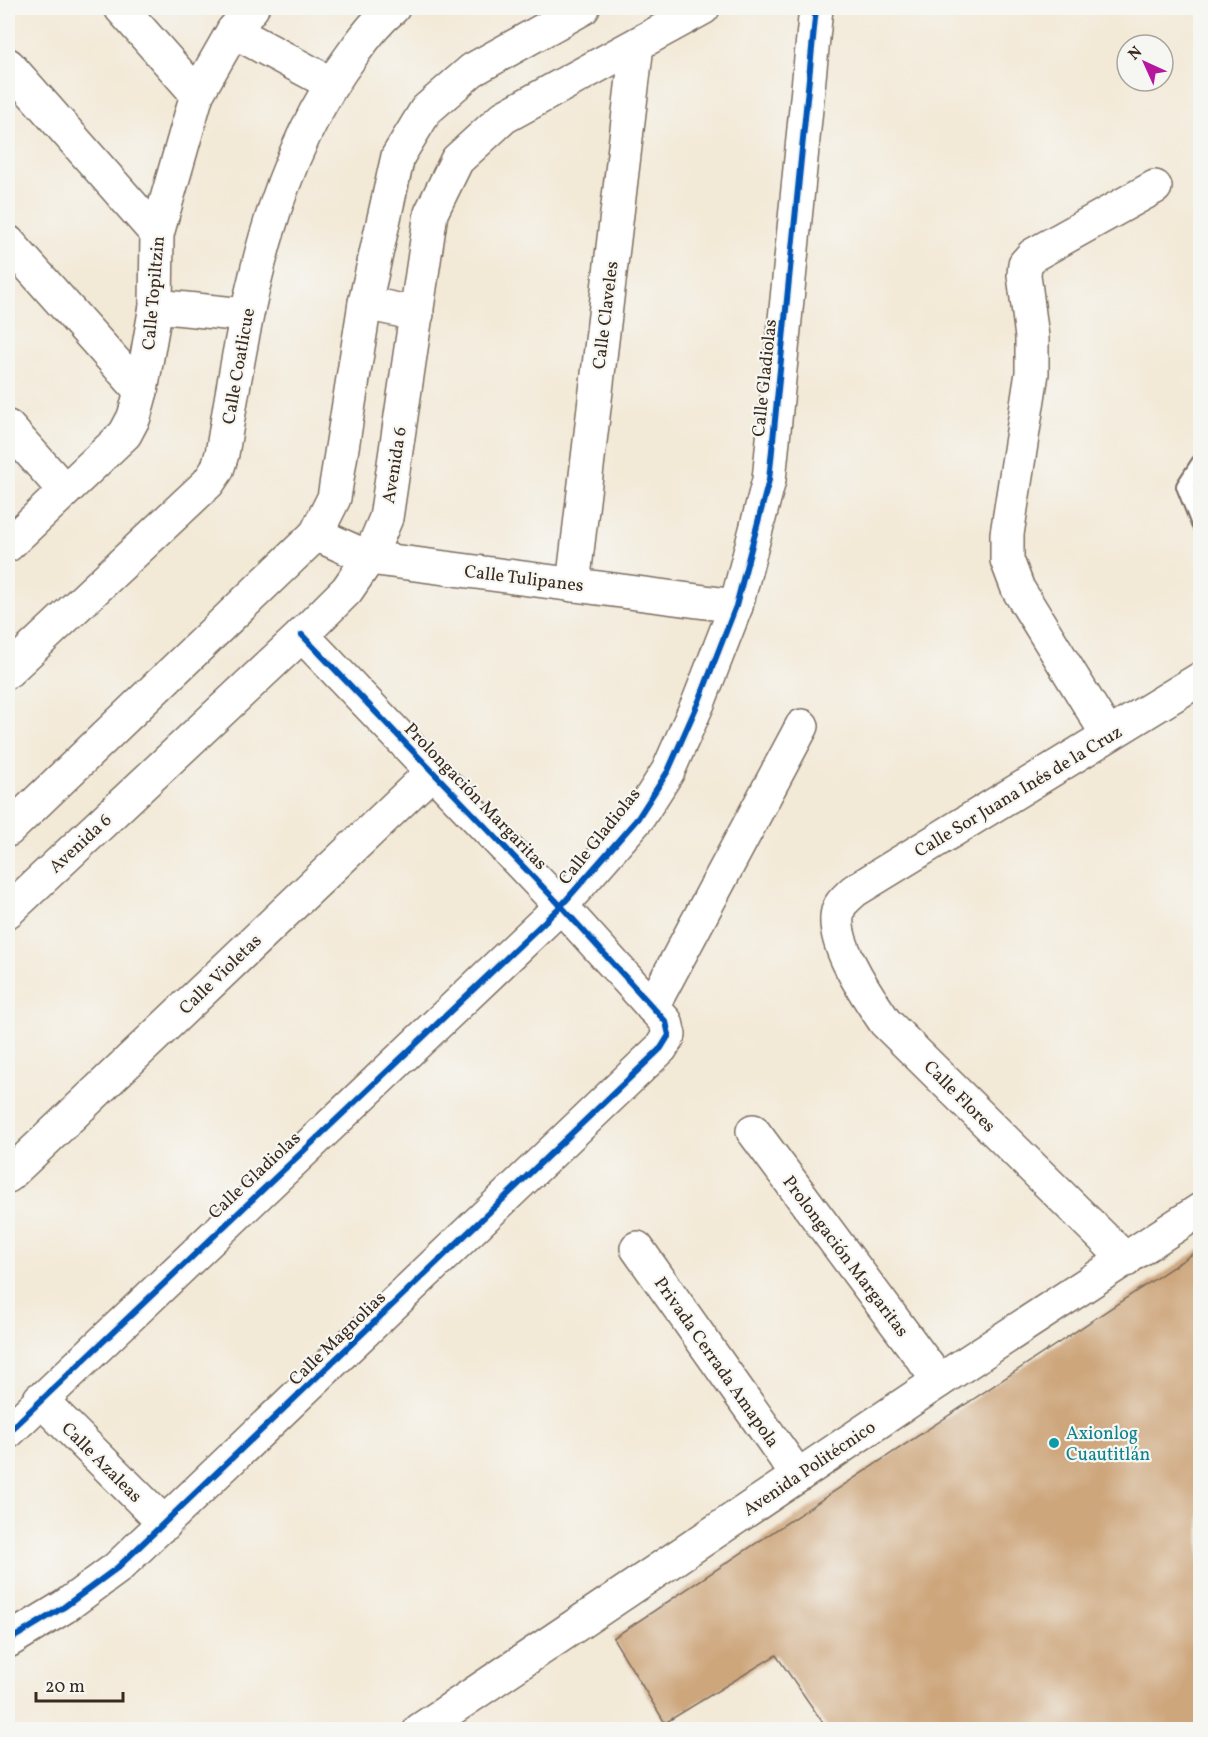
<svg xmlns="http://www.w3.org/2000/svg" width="1208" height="1737" viewBox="0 0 1208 1737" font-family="Vollkorn,serif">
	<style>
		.building { fill: #cda67c }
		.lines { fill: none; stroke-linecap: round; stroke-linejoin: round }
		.lane-casing { stroke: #7b6d5f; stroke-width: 20 }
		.street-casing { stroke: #7b6d5f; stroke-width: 36 }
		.secondary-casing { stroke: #7b6d5f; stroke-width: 36 }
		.lane { stroke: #fff; stroke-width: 16 }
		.street { stroke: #fff; stroke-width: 33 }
		.secondary { stroke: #fff; stroke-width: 33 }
		.cycleway-casing { stroke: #f6f6f2; stroke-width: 10 }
		.cycleway { stroke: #0057b8; stroke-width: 6 }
		.culture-dot { fill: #0f9aa8; stroke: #f6f6f2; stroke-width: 2 }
		.labels { text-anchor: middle; stroke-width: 4.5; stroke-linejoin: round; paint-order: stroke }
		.street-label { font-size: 18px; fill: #3b2a1e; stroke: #f6f6f2 }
		.culture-label { font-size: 18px; fill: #0d838f; stroke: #f6f6f2; text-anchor: start }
	</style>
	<rect width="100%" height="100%" fill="#f6f6f2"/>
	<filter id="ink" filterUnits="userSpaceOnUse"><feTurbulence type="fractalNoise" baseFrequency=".0167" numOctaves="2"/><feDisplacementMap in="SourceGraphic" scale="12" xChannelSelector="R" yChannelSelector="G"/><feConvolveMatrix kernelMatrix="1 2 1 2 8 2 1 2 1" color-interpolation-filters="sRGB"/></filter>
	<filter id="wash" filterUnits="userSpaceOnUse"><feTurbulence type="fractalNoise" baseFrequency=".008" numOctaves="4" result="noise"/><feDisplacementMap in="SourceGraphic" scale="24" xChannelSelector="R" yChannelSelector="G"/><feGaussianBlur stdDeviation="1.35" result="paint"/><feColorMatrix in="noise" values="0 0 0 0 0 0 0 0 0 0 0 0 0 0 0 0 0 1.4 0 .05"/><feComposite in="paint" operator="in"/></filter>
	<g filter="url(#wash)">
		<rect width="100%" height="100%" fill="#f3e9d7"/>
		<g id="blocks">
			<!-- building -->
			<path class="building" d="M1200,1249V1730H828L776,1655L665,1723L613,1638Z"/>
		</g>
	</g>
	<g filter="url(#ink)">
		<use href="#blocks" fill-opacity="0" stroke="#7b6d5f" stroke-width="1.5"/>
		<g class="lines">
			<defs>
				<path id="lane" d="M1200,463L1185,486L1200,524"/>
				<g id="street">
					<path d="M121,8L197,94"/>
					<path d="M233,31L330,83"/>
					<path d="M8,65L157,234"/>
					<path d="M8,242L141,391"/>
					<path d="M156,306L245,315"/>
					<path d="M8,427L65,491"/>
					<path d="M316,534L369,558L736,606"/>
					<path d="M8,545L125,434L134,417L141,391L156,306L157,234L197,94L233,31L252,8"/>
					<path d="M573,585L637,45"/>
					<path d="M8,671L208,483L217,470L222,454C245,316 267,167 354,52C366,36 377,21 393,8"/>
					<path d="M1108,735L1018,589L1007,560V534L1032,373V337L1024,275L1025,264L1033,255L1155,187"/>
					<path d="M652,1007L802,726"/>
					<path d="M753,1131L939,1381"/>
					<path d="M8,1176L432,772"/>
					<path d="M637,1248L798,1476"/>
					<path d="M1126,1260L885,1022C868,997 827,939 839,908C841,902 849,896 854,891L1200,679"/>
					<path d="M40,1399L165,1524"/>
					<path d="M8,1432L561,906L638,818L668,771L699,701L736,606L769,480L816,8"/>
					<path d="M8,1641L64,1607L117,1568L661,1048L669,1035L666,1022L561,906L302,635"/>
				</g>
				<g id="secondary">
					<path d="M365,303L417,314"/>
					<path d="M8,830L316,534L334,498L365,303L398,156L426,110L472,70L583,8"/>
					<path d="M8,911L302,635L347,590L369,558L386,518L431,213L457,160L504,117L703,8"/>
					<path d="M420,1730L939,1381L1200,1210"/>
				</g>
			</defs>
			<!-- lane casing -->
			<use href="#lane" class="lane-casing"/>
			<!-- street casing -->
			<use href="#street" class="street-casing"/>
			<!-- secondary casing -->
			<use href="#secondary" class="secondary-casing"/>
			<!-- lane -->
			<use href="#lane" class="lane"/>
			<!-- street -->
			<use href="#street" class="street"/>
			<!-- secondary -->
			<use href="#secondary" class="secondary"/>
			<defs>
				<g id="cycleway">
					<path d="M8,1432L561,906L638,818L668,771L699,701L736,606L769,480L816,8"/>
					<path d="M8,1641L64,1607L117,1568L661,1048L669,1035L666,1022L561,906L302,635"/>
				</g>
			</defs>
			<!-- cycleway casing -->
			<use href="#cycleway" class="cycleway-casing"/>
			<!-- cycleway -->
			<use href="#cycleway" class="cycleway"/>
		</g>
	</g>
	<!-- markers -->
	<circle class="culture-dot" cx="1054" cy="1443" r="6"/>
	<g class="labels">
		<!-- street labels -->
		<g class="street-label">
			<text transform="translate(153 293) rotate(-85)" y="6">Calle Topiltzin</text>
			<text transform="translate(605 315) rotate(-83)" y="6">Calle Claveles</text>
			<text transform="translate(238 366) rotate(-80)" y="6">Calle Coatlicue</text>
			<text transform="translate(764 378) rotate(-84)" y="6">Calle Gladiolas</text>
			<text transform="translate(394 465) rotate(-81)" y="6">Avenida 6</text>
			<text transform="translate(524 578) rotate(7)" y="6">Calle Tulipanes</text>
			<text transform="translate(1018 791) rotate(-31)" y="6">Calle Sor Juana Inés de la Cruz</text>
			<text transform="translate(476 796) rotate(46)" y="6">Prolongación Margaritas</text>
			<text transform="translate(599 836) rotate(-51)" y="6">Calle Gladiolas</text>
			<text transform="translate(80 843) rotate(-43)" y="6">Avenida 6</text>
			<text transform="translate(220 974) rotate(-44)" y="6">Calle Violetas</text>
			<text transform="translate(960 1096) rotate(45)" y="6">Calle Flores</text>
			<text transform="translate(254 1175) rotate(-43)" y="6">Calle Gladiolas</text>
			<text transform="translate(846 1256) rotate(53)" y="6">Prolongación Margaritas</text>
			<text transform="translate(337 1338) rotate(-44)" y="6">Calle Magnolias</text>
			<text transform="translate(717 1362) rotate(55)" y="6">Privada Cerrada Amapola</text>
			<text transform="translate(102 1462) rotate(45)" y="6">Calle Azaleas</text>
			<text transform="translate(809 1468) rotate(-34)" y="6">Avenida Politécnico</text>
		</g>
		<!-- culture labels -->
		<g class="culture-label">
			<text x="1066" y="1439">Axionlog<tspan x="1066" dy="21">Cuautitlán</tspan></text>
		</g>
	</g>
	<!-- margin -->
	<rect width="1208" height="1737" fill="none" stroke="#f6f6f2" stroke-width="30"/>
	<!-- north arrow -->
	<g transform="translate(1145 63) rotate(315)"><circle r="28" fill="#f6f6f2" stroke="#aba49d" stroke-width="1.5"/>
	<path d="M0-4.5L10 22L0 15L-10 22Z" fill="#b5179e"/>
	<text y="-9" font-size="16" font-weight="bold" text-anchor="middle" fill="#3b2a1e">N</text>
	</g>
	<!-- scale -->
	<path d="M36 1692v9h87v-9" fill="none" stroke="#3b2a1e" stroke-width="3"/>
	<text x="45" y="1692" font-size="18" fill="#3b2a1e" stroke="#f6f6f2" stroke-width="4.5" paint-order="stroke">20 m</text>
</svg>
